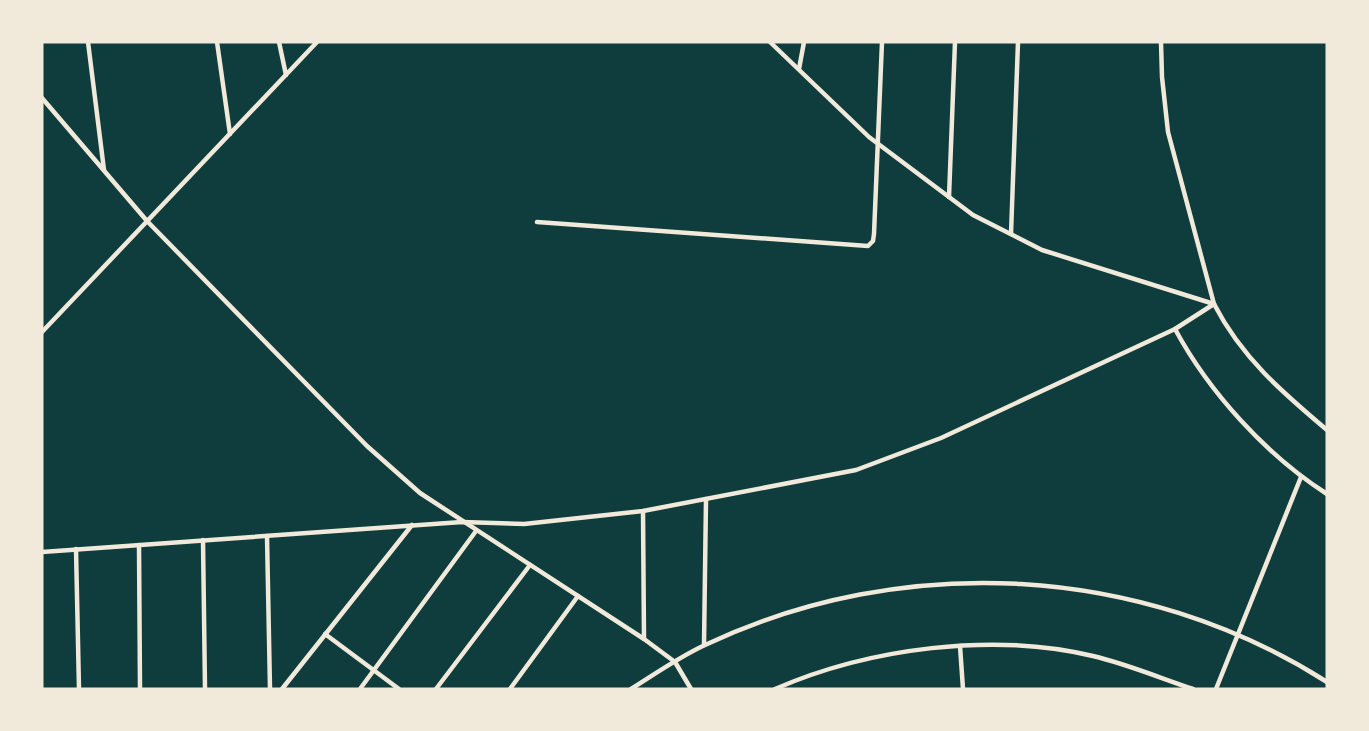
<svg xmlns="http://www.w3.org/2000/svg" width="1369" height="731" viewBox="0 0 1369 731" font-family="Commissioner,sans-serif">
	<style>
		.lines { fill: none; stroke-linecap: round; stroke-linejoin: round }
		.service { stroke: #f1e9da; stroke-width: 4.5 }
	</style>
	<rect width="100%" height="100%" fill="#0f3d3e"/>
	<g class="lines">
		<!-- service -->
		<g class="service">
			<path d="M88,42L104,170"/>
			<path d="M217,42L230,134"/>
			<path d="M279,42L286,75"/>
			<path d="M770,42L869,137L973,215L1042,250L1214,304"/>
			<path d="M1161,42L1162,77L1168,132L1214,304C1242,358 1282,392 1327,430"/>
			<path d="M799,69L804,42"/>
			<path d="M42,98L147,221L367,446L420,493L644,639L675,662L691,689"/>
			<path d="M949,197L955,42"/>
			<path d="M537,222L868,246L873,241L874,234L882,42"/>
			<path d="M1011,234L1018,42"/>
			<path d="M1175,329C1209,392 1266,455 1327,494"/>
			<path d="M42,332L317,42"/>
			<path d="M643,511L644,639"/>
			<path d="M267,536L270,689"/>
			<path d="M203,540L205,689"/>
			<path d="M139,545L140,689"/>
			<path d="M76,549L79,689"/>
			<path d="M42,552L462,522L524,524L643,511L856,470L941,438L1175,329L1214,304"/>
			<path d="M325,634L399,689"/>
			<path d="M704,645L706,499"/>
			<path d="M960,646L963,689"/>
			<path d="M282,689L412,525"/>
			<path d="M360,689L476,531"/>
			<path d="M436,689L530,565"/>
			<path d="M510,689L578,596"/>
			<path d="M631,689C655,674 679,657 705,645C904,551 1141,564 1327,682"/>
			<path d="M775,689C869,648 993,632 1093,656C1127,664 1160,678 1193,689"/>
			<path d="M1216,689L1301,477"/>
		</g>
	</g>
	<!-- border -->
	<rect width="1369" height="731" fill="none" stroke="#f1e9da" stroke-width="87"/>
</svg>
